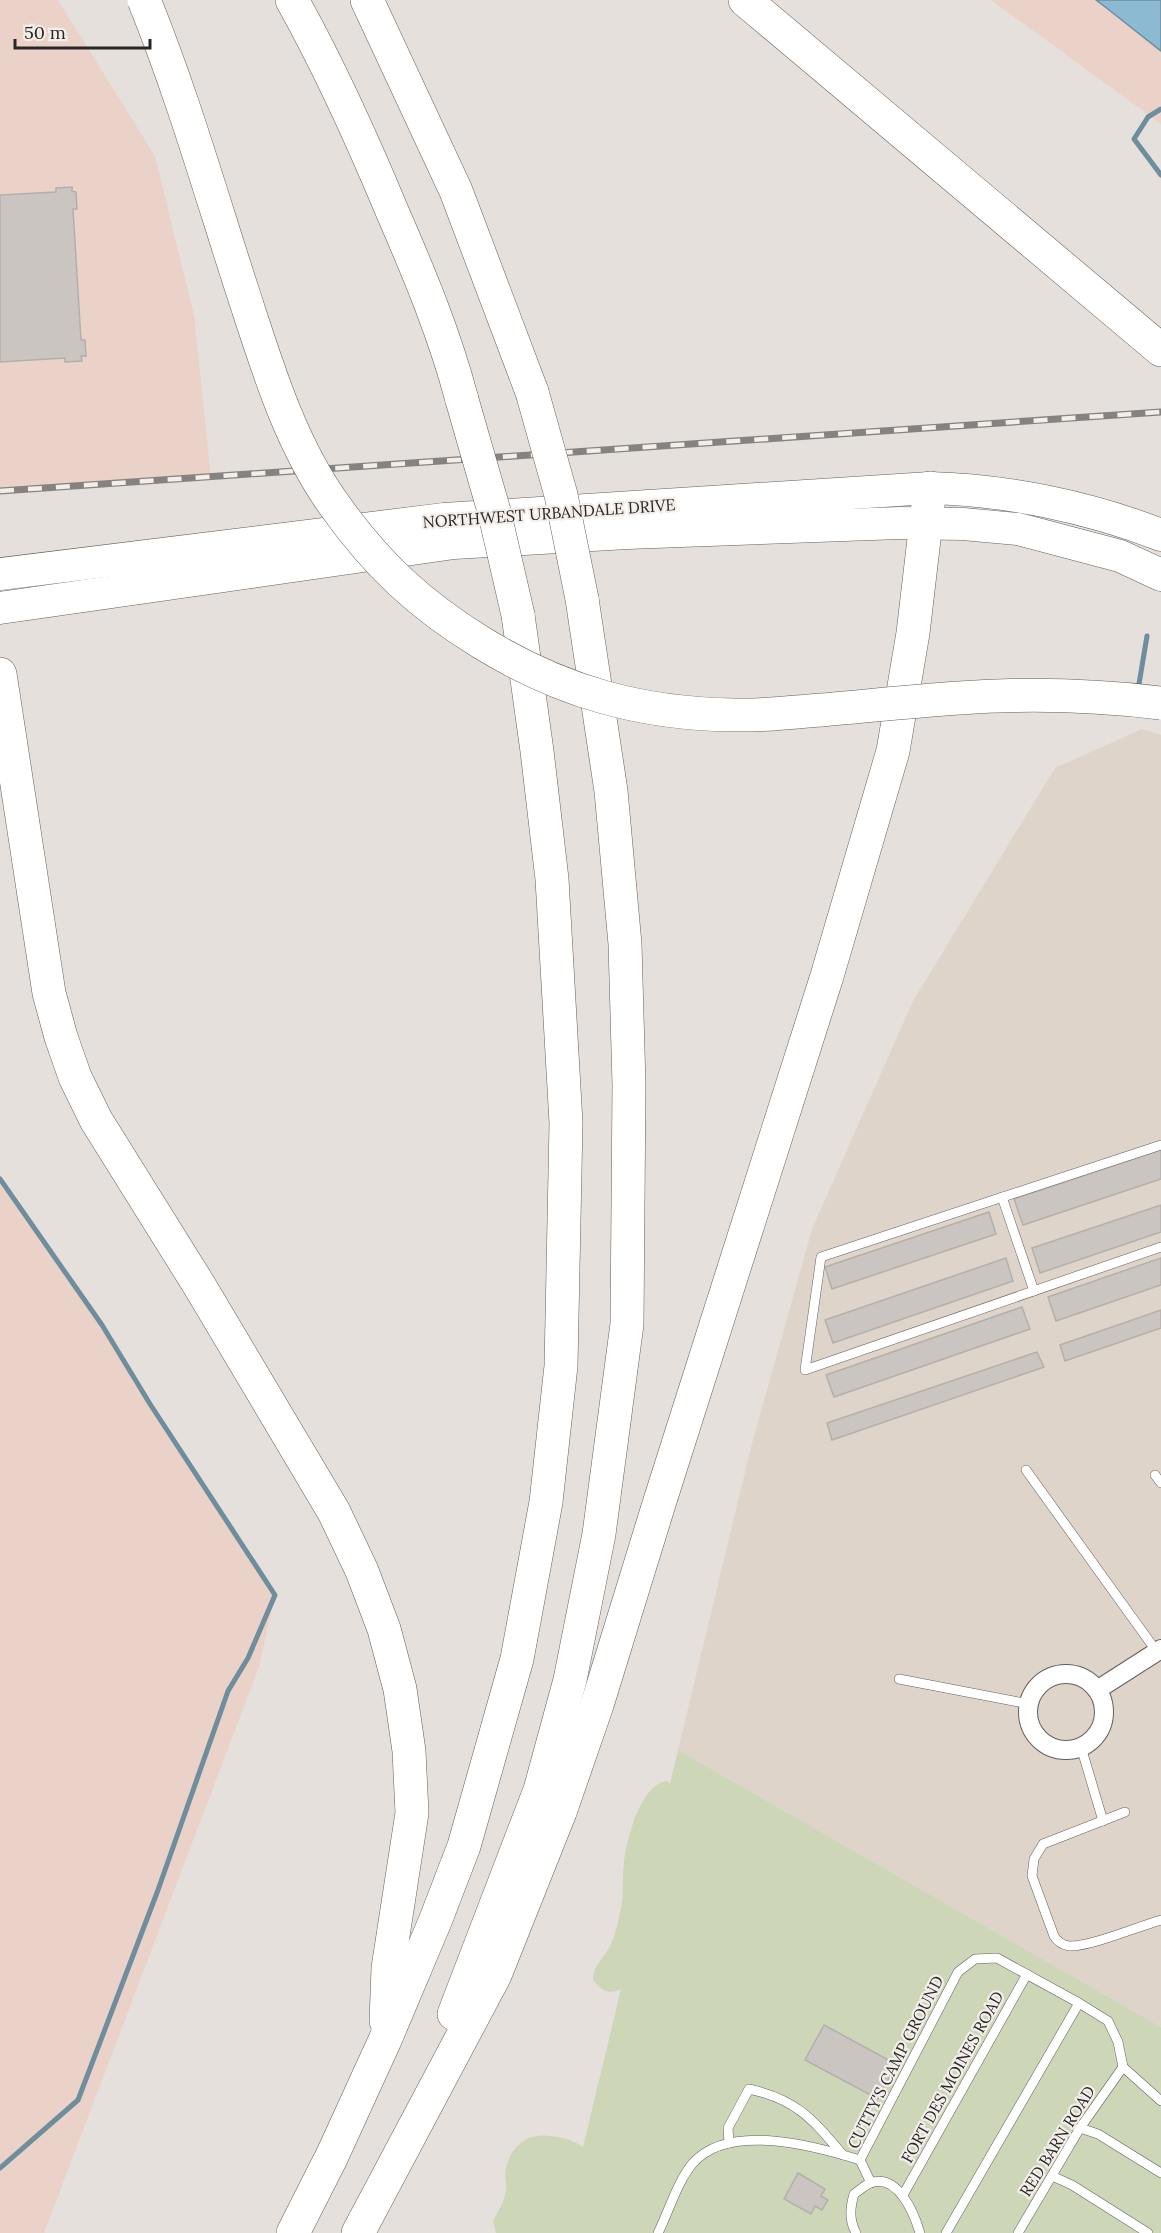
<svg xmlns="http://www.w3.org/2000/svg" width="1161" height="2233" viewBox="0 0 1161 2233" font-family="Lora,serif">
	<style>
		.commercial { fill: #ead2c9 }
		.built { fill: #dfd4ca }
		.green { fill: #cdd7b8 }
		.water { fill: #8cbad2; stroke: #6e8e9e; stroke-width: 1.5 }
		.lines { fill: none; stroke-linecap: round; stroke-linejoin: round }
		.stream { stroke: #6e8e9e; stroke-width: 5 }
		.building { fill: #cac5c1; stroke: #b4afab; stroke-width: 1.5 }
		.service-casing { stroke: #635f5b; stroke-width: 10 }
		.minor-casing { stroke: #635f5b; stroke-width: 20 }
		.trunk-casing { stroke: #635f5b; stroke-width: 33 }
		.motorway-casing { stroke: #635f5b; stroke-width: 34 }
		.service { stroke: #fff; stroke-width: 9 }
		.minor { stroke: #fff; stroke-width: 18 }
		.trunk { stroke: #fff; stroke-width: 32 }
		.motorway { stroke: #fff; stroke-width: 33 }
		.rail-casing { stroke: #85827f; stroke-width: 7 }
		.rail { stroke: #f3eee9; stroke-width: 4.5; stroke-dasharray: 14; stroke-linecap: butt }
		.motorway-bridge-casing { stroke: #635f5b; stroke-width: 34; stroke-linecap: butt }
		.motorway-bridge { stroke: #fff; stroke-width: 33 }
		.labels { text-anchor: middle; stroke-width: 4.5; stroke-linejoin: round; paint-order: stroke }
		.street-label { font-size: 16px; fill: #292725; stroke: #f3eee9 }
	</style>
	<rect width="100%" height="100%" fill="#e5e0dc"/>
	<!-- commercial -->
	<g class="commercial">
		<path d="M0,0H58L155,156L194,315L211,477L0,491Z"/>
		<path d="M991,0H1161V124Z"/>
		<path d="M0,1179L102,1325L150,1404L275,1595L259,1667L44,2233H0Z"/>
	</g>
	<!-- built -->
	<path class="built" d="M1142,729L1161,735V2027L678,1750L751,1447L812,1229L913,1001L1055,768Z"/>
	<!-- green -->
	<path class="green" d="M678,1750L1161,2027V2233H496L493,2221C498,2211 504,2202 506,2191C507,2184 504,2175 506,2168C511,2147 527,2133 549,2136C562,2137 573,2140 583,2147L621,1989C609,1995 602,1991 593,1980C593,1966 602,1960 609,1948C614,1939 618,1924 620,1913C624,1897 622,1879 624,1862C627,1840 640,1784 667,1781L670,1784Z"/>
	<!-- water -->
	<path class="water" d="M1096,0H1161V51L1104,6Z"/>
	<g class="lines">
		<!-- stream -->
		<g class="stream">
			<path d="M1161,109L1148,117L1134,139L1161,175"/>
			<path d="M1138,690L1147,636"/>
			<path d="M0,1179L102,1325L150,1404L275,1595L248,1658L228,1691L158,1890L78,2100L0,2168"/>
		</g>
	</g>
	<!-- building -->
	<g class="building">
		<path d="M72,187V191L76,192L77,209H73L81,340H85L86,356H81L82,361L65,362V358L0,362V195L56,192V188Z"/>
		<path d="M1161,1150V1179L1023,1225L1014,1199Z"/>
		<path d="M1161,1205V1232L1040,1273L1032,1248Z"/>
		<path d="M989,1212L996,1234L832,1289L825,1267Z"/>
		<path d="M1006,1258L1013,1281L833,1343L825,1320Z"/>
		<path d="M1161,1258V1285L1056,1321L1048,1297Z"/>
		<path d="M1022,1307L1030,1329L834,1397L826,1375Z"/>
		<path d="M1161,1310V1328L1065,1361L1060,1345Z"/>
		<path d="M1037,1352L1044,1367L832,1440L827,1423Z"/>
		<path d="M824,2025L896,2064L878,2099L805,2060Z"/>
		<path d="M798,2173L825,2189L821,2196L828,2200L822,2210L815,2206L811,2214L784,2199Z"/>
	</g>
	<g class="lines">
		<defs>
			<g id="service">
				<path d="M1161,1145L821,1257L805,1370L1161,1247"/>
				<path d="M1002,1197L1034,1291"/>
				<path d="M1026,1470L1157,1652"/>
				<path d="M1155,1475L1161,1483"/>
				<path d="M899,1679L1029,1704"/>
				<path d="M1081,1747L1103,1821"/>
				<path d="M1125,1812L1043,1844L1034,1859L1032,1876L1054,1936C1057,1941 1063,1945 1069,1946C1090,1947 1139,1926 1161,1920"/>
				<path d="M1080,2128L1098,2134L1161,2173"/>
				<path d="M729,2143L728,2128L749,2089C798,2100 812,2119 843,2155"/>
				<path d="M860,2160L958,1972L975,1959L997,1958L1079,2003L1108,2021L1118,2042L1123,2067L1161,2101"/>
				<path d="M860,2160L871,2183"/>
				<path d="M1052,2176L1072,2185L1148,2233"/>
				<path d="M903,2195L1027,1974"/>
				<path d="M658,2233C669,2211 677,2182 693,2163C729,2122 815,2146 860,2160"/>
				<path d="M856,2233C849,2220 850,2208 854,2194C859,2191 865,2185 870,2183C898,2173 914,2213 920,2233"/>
				<path d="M946,2233L1079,2003"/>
				<path d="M1018,2233L1080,2128L1123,2067"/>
			</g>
			<g id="minor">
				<circle cx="1066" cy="1712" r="38"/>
				<path d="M1097,1690L1161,1649"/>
			</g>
			<g id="trunk">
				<path d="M0,574L444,519L930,488C1008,490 1089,507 1161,535"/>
				<path d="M0,608L454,543L627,533L900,523L963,524L1018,529L1120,556L1161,575"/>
			</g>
			<g id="motorway">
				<path d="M292,0C330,68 362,139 392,211C419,273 445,335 462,400"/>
				<path d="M367,0L456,191L532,392"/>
				<path d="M745,0L1161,350"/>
				<path d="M0,674L49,993L61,1037L75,1077L96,1120L199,1285L334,1512L362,1571L384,1629L400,1689L409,1751L412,1813L388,1968L386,2021"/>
				<path d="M454,2014L540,1790L570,1680L599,1534L627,1324L629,1085L625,944L611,791L582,599"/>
				<path d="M293,2233L332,2156L385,2040L436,1919L464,1846L517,1659L546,1502L561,1366L566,1123L552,879L537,751L518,615"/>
				<path d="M358,2233L495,1975L560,1812L597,1705L658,1507L827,976L893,751L913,633L930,488"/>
			</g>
		</defs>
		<!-- service casing -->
		<use href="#service" class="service-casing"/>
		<!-- minor casing -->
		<use href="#minor" class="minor-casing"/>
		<!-- trunk casing -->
		<use href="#trunk" class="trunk-casing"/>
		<!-- motorway casing -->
		<use href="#motorway" class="motorway-casing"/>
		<!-- service -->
		<use href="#service" class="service"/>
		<!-- minor -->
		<use href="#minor" class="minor"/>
		<!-- trunk -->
		<use href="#trunk" class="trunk"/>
		<!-- motorway -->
		<use href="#motorway" class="motorway"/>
		<defs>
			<path id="rail" d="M0,491L1161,412"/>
		</defs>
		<!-- rail casing -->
		<use href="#rail" class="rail-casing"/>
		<!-- rail -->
		<use href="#rail" class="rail"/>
		<defs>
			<g id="motorway-bridge">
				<path d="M144,0C185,101 214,205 248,308C270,376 293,448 335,506C377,565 420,605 482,643C562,692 641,714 735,715C764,716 793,712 822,710C868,706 913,701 959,698C1026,693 1094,695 1161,703"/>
				<path d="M532,392L561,495L582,599"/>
				<path d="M462,400L494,511L518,615"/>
			</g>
		</defs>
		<!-- motorway-bridge casing -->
		<use href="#motorway-bridge" class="motorway-bridge-casing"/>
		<!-- motorway-bridge -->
		<use href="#motorway-bridge" class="motorway-bridge"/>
	</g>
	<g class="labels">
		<!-- street labels -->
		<g class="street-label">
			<text transform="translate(549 513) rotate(-4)" y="6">NORTHWEST URBANDALE DRIVE</text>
			<text transform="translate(895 2062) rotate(-63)" y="6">CUTTY'S CAMP GROUND</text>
			<text transform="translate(952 2077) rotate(-61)" y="6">FORT DES MOINES ROAD</text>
			<text transform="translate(1057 2141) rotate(-58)" y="6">RED BARN ROAD</text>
		</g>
	</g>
	<!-- scale -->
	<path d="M15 39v9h135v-9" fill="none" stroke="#292725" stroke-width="3"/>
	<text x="24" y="39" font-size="18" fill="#292725" stroke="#f3eee9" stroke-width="4.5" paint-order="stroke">50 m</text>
</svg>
